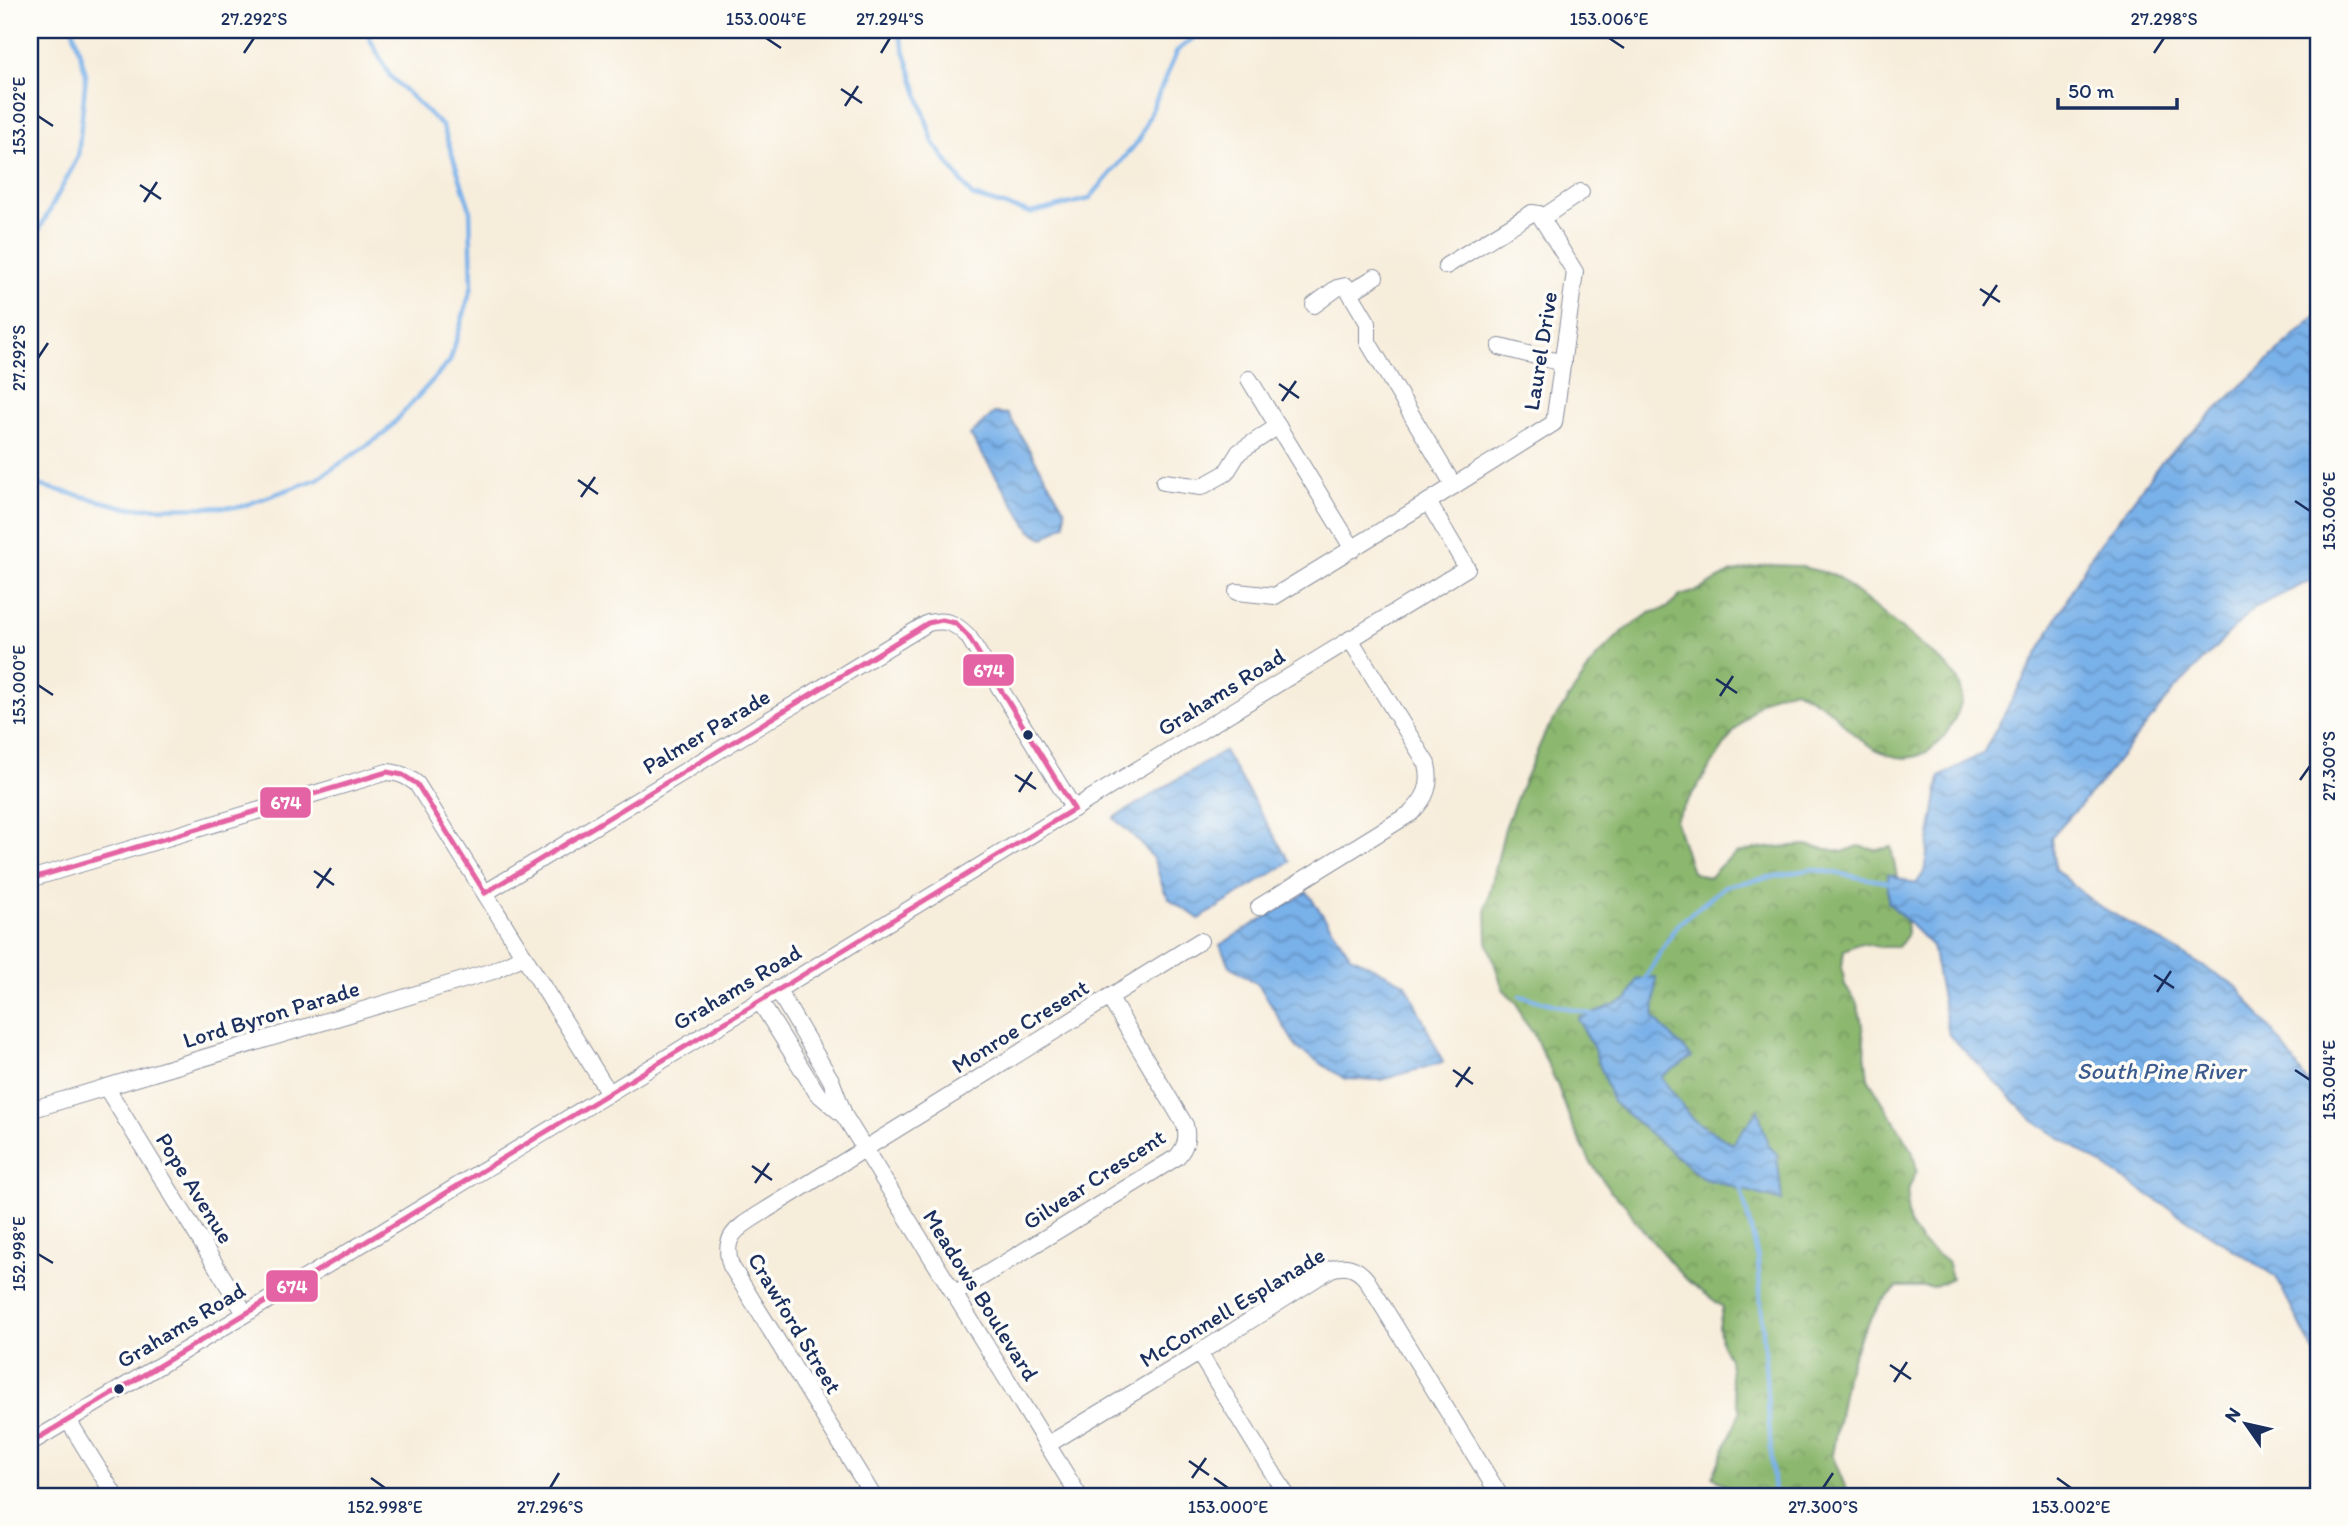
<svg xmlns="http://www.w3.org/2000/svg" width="2348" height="1526" viewBox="0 0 2348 1526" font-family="Itim,sans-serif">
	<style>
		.forest { fill: url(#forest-crowns); stroke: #547366; stroke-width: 2 }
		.water { fill: url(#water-waves); stroke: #4a70a4; stroke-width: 2 }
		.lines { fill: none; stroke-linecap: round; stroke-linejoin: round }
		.stream { stroke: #79b1e9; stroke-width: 4.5 }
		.minor-casing { stroke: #898e9c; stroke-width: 18 }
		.minor { stroke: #fff; stroke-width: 16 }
		.bus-1-casing { stroke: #fdfcf7; stroke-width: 10 }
		.bus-1 { stroke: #e463a4; stroke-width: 5 }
		.ticks { fill: none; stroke: #1b2f5e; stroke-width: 2.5 }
		.bus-dot { fill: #1b2f5e; stroke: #fdfcf7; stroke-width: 2.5 }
		.labels { text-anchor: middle; stroke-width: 7; stroke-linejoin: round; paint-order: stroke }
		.street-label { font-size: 23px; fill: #1b2f5e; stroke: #fdfcf7 }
		.water-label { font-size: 24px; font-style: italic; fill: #3c5c8f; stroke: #fdfcf7 }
		.line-badge { stroke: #fdfcf7; stroke-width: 2.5 }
		.badge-label { font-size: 19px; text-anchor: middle; font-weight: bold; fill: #fff }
		.neatline { fill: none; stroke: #1b2f5e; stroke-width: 2.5 }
		.ticks-label { font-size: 18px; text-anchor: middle; fill: #1b2f5e }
	</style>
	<defs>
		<pattern id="forest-crowns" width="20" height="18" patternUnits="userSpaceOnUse" patternTransform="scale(1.75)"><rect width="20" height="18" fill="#8cb76e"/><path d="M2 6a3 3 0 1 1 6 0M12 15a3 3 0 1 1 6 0" fill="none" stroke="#72955e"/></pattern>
		<pattern id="water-waves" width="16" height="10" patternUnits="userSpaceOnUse" patternTransform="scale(1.75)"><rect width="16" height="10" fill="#79b1e9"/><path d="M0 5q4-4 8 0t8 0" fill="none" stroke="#6290c0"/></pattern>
	</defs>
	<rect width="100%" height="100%" fill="#fdfcf7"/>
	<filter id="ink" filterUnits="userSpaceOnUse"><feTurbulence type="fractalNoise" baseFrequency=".0143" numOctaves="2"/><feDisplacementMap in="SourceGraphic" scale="14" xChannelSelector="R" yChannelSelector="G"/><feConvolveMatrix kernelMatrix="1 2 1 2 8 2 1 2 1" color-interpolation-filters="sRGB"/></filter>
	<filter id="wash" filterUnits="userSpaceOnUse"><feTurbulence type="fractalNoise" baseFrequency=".00686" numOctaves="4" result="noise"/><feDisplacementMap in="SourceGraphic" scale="28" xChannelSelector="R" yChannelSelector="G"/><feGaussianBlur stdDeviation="1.57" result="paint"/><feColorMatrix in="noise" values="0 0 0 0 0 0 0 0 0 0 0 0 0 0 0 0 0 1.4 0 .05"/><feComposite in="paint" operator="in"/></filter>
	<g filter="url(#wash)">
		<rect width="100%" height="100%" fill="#f7eddb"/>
		<!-- forest -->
		<path class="forest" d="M1765,565L1798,566L1835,575L1946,665C1963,683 1967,695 1955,718C1931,767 1895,768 1855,735C1845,727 1838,716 1827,708C1817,701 1806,695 1795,689L1775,694L1758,704L1732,734L1675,820L1692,872L1709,878L1721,865L1736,854L1753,849L1806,845L1843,852L1858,846L1876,850L1891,847L1908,933L1898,947H1879L1861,943L1844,950L1842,968L1845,986L1856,1001L1861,1018L1868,1078L1912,1150L1917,1170L1909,1188L1907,1208L1910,1226L1921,1242L1947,1262L1952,1278L1933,1287H1898L1881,1302L1859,1338L1846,1377L1832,1455L1849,1496H1740L1713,1476L1740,1412L1731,1379L1729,1359L1721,1343L1719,1326L1723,1307L1688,1281L1673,1265L1636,1222L1626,1205L1611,1192L1590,1161L1572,1125L1557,1084L1533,1033L1522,1018L1517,1003L1503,989L1487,941L1486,908L1505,828L1520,790L1545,733L1596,658L1621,633L1650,613L1667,608L1680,596L1697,591L1730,573Z"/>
		<!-- water -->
		<g class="water">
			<path d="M2318,314V577L2254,608L2175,689L2099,784L2051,838L2055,869L2093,902L2237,986L2282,1044L2318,1098V1360L2276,1277L2034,1121L1949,1035L1932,946L1888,902V874L1916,884L1924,872L1940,777L1983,753L2089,559L2162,461Z"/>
			<path d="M994,413L1008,414L1065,510V524L1044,538L1031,531L970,435Z"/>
			<path d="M1224,751L1290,862L1199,919C1190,911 1179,907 1171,900C1160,890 1160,871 1153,859C1144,843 1126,830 1114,818Z"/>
			<path d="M1307,892L1351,956L1406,984L1443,1062L1381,1080L1345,1079L1297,1048L1259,985L1229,965L1220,945Z"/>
			<path d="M1656,977L1654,1018L1692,1057L1661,1077L1692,1119L1732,1144L1758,1110L1768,1145L1777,1154L1782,1201L1702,1178L1613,1102L1593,1047L1578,1019L1628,999L1637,980Z"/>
		</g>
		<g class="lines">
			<!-- stream -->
			<g class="stream">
				<path d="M898,30L933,142L972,196L1031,213L1089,199L1139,140L1177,51L1203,30"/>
				<path d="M30,247L78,157L86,74L73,30"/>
				<path d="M30,483L128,508L240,507L317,479L384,434L450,361L472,286L470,209L443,127L390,76L365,30"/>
				<path d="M1644,981L1676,926L1725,886L1812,869L1891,883"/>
				<path d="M1520,996L1594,1015"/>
				<path d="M1740,1185L1758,1258L1774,1496"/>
			</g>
		</g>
	</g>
	<g filter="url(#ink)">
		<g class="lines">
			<defs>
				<g id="minor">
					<path d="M1542,218L1581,192"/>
					<path d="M1351,292L1375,277"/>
					<path d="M1314,305L1337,288L1346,286L1368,323V342L1454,486"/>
					<path d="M1500,347L1563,363"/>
					<path d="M1249,379L1353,549"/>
					<path d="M1164,482L1201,487L1226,473L1239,452L1278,426"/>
					<path d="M1237,592L1275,596L1428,502"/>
					<path d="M30,879L387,772C400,773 407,776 417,784L609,1093"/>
					<path d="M485,893L928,623C947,619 955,623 968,636L1074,809"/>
					<path d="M1259,907L1411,813C1426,798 1432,785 1427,764L1350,639"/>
					<path d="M777,989L831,1080L845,1117L1079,1496"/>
					<path d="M759,1000L817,1093L843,1115"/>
					<path d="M106,1087L245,1313"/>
					<path d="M30,1110L493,971L524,956"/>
					<path d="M954,1294L1177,1157C1186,1147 1188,1138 1185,1125L1109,997"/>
					<path d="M1199,1353L1287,1496"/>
					<path d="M68,1420L115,1496"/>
					<path d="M30,1443L382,1232L1467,568L1428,502L1554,423L1575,272L1539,214L1532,213L1446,266"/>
					<path d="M1047,1445L1199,1353L1331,1269C1345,1264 1356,1267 1366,1279L1500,1496"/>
					<path d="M873,1496L731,1266C720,1233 742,1226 766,1210L1200,941"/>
				</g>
			</defs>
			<!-- minor casing -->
			<use href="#minor" class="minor-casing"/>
			<!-- minor -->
			<use href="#minor" class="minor"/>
			<defs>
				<g id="bus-1">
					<path d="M955,623L968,636L1074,809"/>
					<path d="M30,879L387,772L403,775L417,784L485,893"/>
					<path d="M485,893L928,623L942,620L955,623"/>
					<path d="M30,1443L382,1232L1074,809"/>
				</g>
			</defs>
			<!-- bus-1 casing -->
			<use href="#bus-1" class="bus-1-casing"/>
			<!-- bus-1 -->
			<use href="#bus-1" class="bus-1"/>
		</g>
	</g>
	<!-- ticks -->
	<path class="ticks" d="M766,38L781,48M1609,38L1624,48M244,53L254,38M881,53L890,38M2154,53L2164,38M841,89L862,103M845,106L858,86M38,116L53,126M140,185L161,199M144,202L157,182M1980,289L2000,302M1983,306L1997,285M38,358L48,343M1279,384L1299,398M1282,401L1296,381M578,480L598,494M581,497L595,477M2295,501L2310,511M1716,679L1737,693M38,685L53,695M1720,696L1733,676M1015,775L1036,789M2300,780L2310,766M1019,792L1032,772M314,871L334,885M317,888L331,868M2154,975L2174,988M2157,992L2171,971M1453,1070L1473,1084M2295,1070L2310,1080M1456,1087L1470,1067M752,1166L772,1180M755,1183L769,1163M38,1254L53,1263M1890,1365L1911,1379M1894,1382L1907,1362M1189,1461L1209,1475M371,1478L385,1488M1192,1478L1206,1458M1214,1478L1228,1488M2057,1478L2071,1488M550,1488L559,1473M1823,1488L1833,1473"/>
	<!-- markers -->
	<g class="bus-dot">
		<circle cx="1028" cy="735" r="6"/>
		<circle cx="119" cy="1389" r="6"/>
	</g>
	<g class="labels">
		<!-- street labels -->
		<g class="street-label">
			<text transform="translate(1540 351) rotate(-81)" y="8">Laurel Drive</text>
			<text transform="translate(1221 692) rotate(-32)" y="8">Grahams Road</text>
			<text transform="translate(706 731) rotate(-31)" y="8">Palmer Parade</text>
			<text transform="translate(737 987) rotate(-31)" y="8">Grahams Road</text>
			<text transform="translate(271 1014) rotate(-17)" y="8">Lord Byron Parade</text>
			<text transform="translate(1020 1026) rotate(-32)" y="8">Monroe Cresent</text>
			<text transform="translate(1094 1179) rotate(-33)" y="8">Gilvear Crescent</text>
			<text transform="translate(195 1188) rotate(58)" y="8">Pope Avenue</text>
			<text transform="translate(981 1295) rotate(58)" y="8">Meadows Boulevard</text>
			<text transform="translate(1232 1307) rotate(-31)" y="8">McConnell Esplanade</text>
			<text transform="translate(795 1323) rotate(59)" y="8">Crawford Street</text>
			<text transform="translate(181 1325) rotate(-31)" y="8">Grahams Road</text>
		</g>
		<!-- water labels -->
		<g class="water-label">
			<text x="2161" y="1079">South Pine River</text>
		</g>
	</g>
	<g class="line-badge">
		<rect x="962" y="653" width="53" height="34" rx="7" fill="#e463a4"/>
		<rect x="259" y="786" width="53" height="33" rx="7" fill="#e463a4"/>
		<rect x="265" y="1269" width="54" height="34" rx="7" fill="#e463a4"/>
	</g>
	<g class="badge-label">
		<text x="989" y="677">674</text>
		<text x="286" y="809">674</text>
		<text x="292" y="1293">674</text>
	</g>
	<!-- margin -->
	<rect width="2348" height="1526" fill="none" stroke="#fdfcf7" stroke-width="77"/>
	<!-- north arrow -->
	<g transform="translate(2246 1424) rotate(304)" stroke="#fdfcf7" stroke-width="5" paint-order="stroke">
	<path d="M0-5L12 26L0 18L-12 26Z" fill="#1b2f5e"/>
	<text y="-10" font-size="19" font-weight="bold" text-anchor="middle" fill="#1b2f5e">N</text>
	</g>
	<!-- scale -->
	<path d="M2058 98v10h119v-10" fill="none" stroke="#1b2f5e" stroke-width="3.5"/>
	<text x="2068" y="98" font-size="21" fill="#1b2f5e" stroke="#fdfcf7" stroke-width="5" paint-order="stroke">50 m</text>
	<rect x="38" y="38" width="2272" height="1450" class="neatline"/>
	<g class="ticks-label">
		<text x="254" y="25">27.292°S</text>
		<text x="766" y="25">153.004°E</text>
		<text x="890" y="25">27.294°S</text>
		<text x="1609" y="25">153.006°E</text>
		<text x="2164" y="25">27.298°S</text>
		<text transform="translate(19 116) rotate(-90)" y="6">153.002°E</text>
		<text transform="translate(19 358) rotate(-90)" y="6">27.292°S</text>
		<text transform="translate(2329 511) rotate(-90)" y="6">153.006°E</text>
		<text transform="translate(19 685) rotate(-90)" y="6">153.000°E</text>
		<text transform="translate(2329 766) rotate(-90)" y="6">27.300°S</text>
		<text transform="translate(2329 1080) rotate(-90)" y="6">153.004°E</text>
		<text transform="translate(19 1254) rotate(-90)" y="6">152.998°E</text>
		<text x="385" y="1513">152.998°E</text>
		<text x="550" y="1513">27.296°S</text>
		<text x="1228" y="1513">153.000°E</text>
		<text x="1823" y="1513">27.300°S</text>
		<text x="2071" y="1513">153.002°E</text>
	</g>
</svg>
